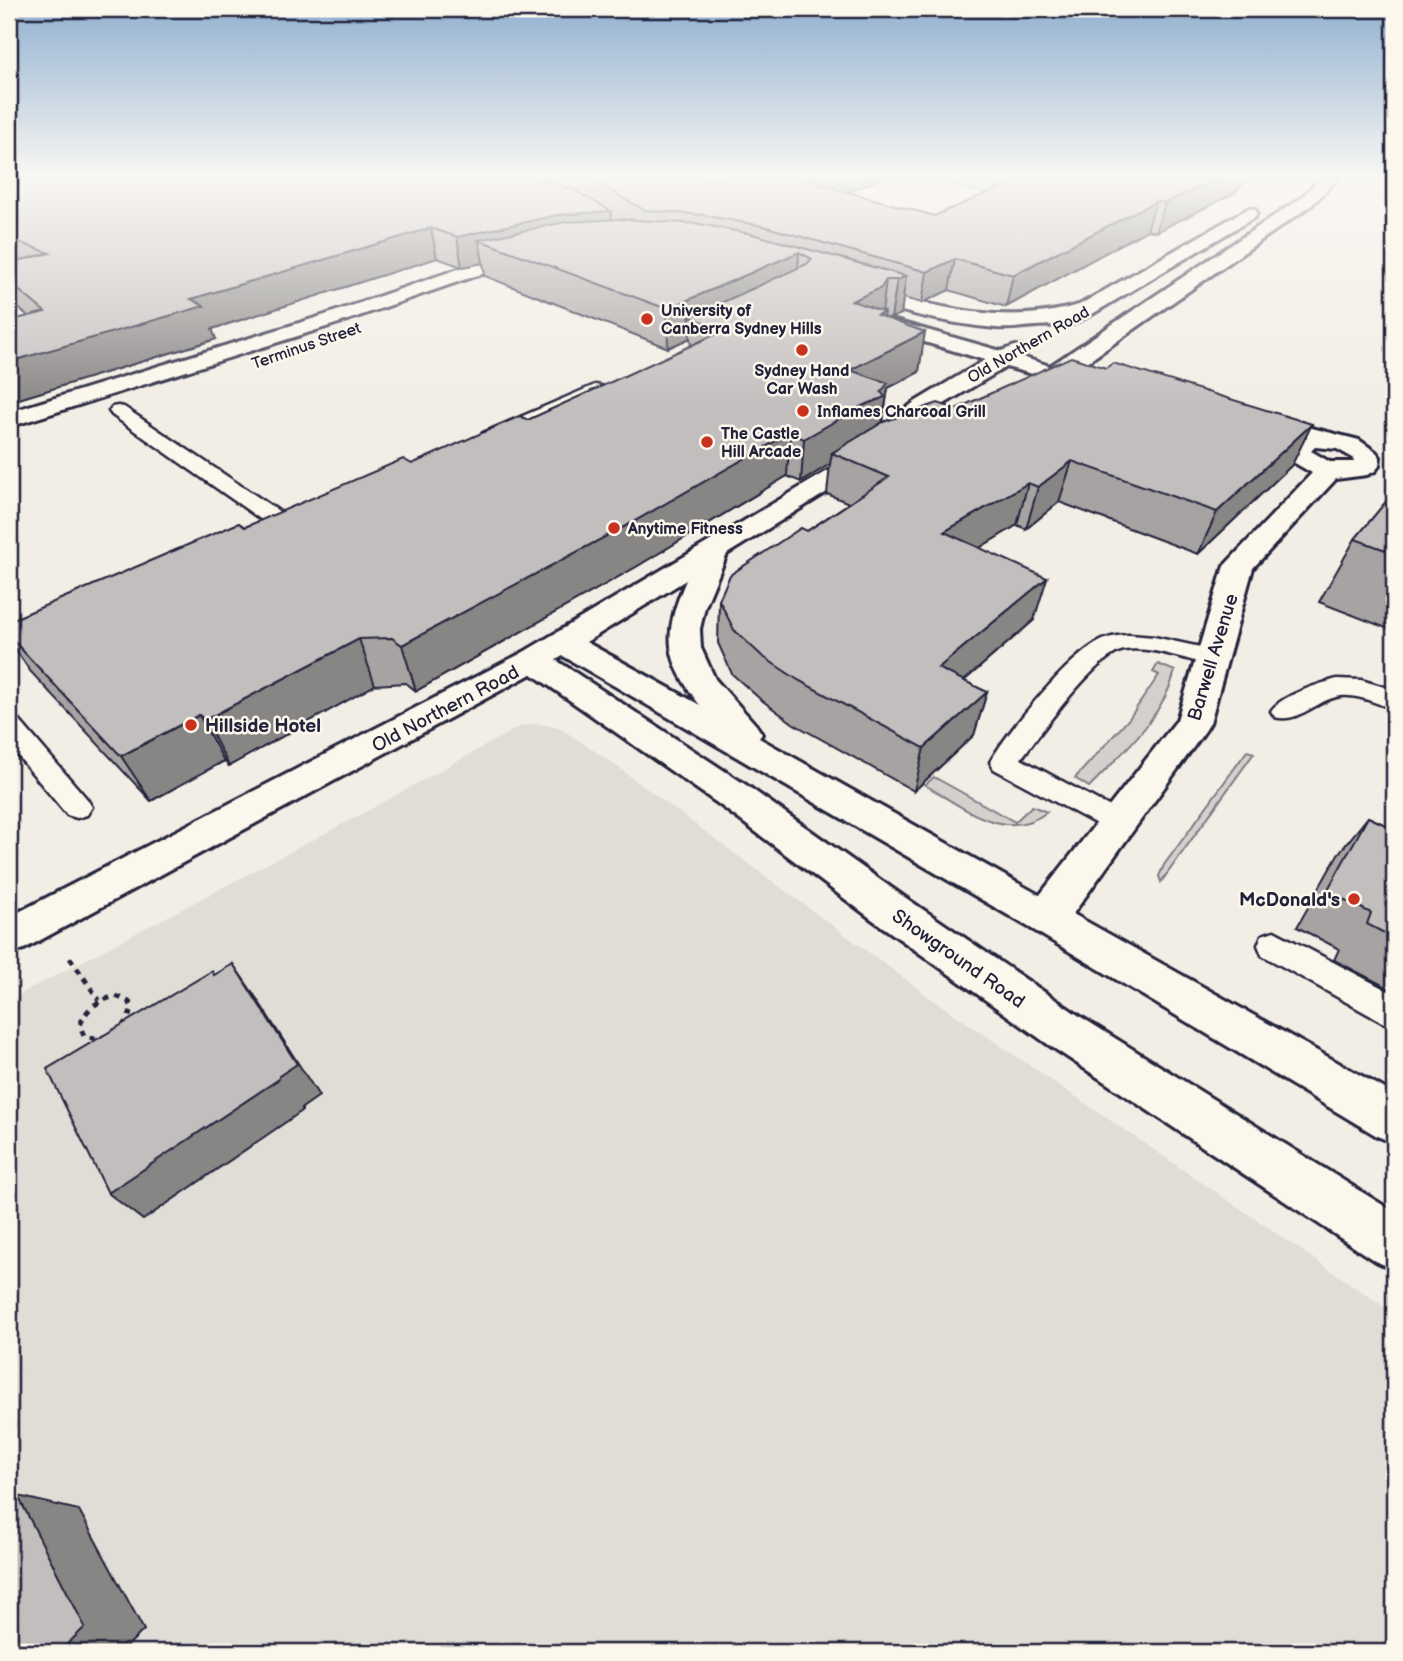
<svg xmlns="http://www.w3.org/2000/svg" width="1403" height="1661" viewBox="0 0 1403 1661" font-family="'Balsamiq Sans',sans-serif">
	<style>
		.built { fill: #e0dcd6 }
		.green { fill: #d4d1cc; stroke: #7b7a84; stroke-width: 2 }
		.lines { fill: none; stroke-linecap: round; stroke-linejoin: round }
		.lane-casing { stroke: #22223b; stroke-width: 5 }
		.street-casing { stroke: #22223b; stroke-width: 6 }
		.secondary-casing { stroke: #22223b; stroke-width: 6 }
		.primary-casing { stroke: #22223b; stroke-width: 6 }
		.path { stroke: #22223b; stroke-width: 5; stroke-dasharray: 6 6; stroke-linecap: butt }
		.lane { fill: #fbf7ec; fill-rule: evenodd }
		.street { fill: #fbf7ec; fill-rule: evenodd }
		.secondary { fill: #fbf7ec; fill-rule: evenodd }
		.primary { fill: #fbf7ec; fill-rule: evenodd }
		.wall { fill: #a7a3a3; stroke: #22223b; stroke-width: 2 }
		.shaded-wall { fill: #888585; stroke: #22223b; stroke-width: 2 }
		.building { fill: #c2bebe; stroke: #22223b; stroke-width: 2 }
		.poi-dot { fill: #c8321e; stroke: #fbf7ec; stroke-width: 2.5 }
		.labels { text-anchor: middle; stroke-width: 5; stroke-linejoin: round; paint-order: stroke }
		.far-poi-label { font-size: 16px; font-weight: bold; fill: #22223b; stroke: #fbf7ec; text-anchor: start }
		.far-street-label { font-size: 16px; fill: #22223b; stroke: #fbf7ec }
		.street-label { font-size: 19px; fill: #22223b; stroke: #fbf7ec }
		.poi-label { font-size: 19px; font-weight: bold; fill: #22223b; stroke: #fbf7ec; text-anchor: start }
	</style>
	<rect width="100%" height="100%" fill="#f2eee5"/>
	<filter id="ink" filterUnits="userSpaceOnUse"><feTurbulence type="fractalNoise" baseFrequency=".0143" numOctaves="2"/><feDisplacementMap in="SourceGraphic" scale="14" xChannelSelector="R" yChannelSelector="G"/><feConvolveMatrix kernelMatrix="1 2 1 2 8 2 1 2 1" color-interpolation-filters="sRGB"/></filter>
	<g filter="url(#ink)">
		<!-- built -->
		<path class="built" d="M536,724L558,727L604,757L932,999L1386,1308L1394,1317V1652H9V1000L362,814L521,726Z"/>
		<!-- green -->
		<g class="green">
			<path d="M924,178H1059L1046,208Z"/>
			<path d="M1158,664L1175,671C1163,718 1122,753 1089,787L1075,778L1128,720L1159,675L1153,672Z"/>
			<path d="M1247,751L1254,753L1161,882L1159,876L1164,865Z"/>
			<path d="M934,777L1015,822L1032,806L1047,812C1006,844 961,806 925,785Z"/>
		</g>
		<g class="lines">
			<defs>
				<g id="lane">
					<path d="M595,385L601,386L604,390L601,394L497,441L490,443L480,437L483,433Z"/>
					<path d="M118,406L124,407L295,522L298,527L295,532H279L112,415L109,411L112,407Z"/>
					<path d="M1130,635L1154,637L1214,650L1223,652L1227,658L1223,664L1214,666C1186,660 1153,646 1124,650C1096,655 1039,735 1021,759L1127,816L1132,824L1127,832L1117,835L994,769L990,762C1008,731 1067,658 1099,642C1108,637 1119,635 1130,635Z"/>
					<path d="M1337,679L1361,680L1394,690V709C1376,704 1360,694 1341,696C1317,699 1299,724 1275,717L1271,711C1281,695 1319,684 1337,679Z"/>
					<path d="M9,718L19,720L87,799L92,807L87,815L77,818L67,815L9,745Z"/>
					<path d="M1274,931L1394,994V1026L1382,1022L1262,955L1258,945L1262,935Z"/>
				</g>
				<path id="street" d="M1257,414L1359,440L1376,452L1380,457L1379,466L1375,471L1367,475L1336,479L1253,568L1210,723L1205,731L1062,929L1047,934L1032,929L1026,917L1032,905L1177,720L1224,566L1312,473L1293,462L1284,449L1294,438L1248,426L1245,421L1248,416ZM1315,447L1337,449L1353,458L1354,462H1330L1311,451Z"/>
				<path id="secondary" d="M533,650L544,653L549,660L544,667L24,949L9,954V917L522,653Z"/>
				<g id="primary">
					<path d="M1321,178H1338L1313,204L1063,379L1032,395L1024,393L1021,388L1036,375L1006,367L929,413L884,450L886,453L882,458L727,554L705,607L700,629L701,648L715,679L756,725L762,734L759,738L1394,1094V1143L1377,1136L1032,929L563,656L556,660L746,785L903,896L1081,1017L1394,1212V1269L1375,1261L1049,1045L873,920L720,805L522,667L517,660L522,653L868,447L867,444L870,439L913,403L985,360L881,329L878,325L881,321H895L1001,351L1015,346L1023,347L1026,352L1022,357L1050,366L1301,198ZM686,580C663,633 664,659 700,705L586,642Z"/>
					<path d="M1249,208L1255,209L1257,213L1255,217L1094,313L1066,327C1045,322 1019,330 996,328C945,324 895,310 846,295L843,291L853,285C929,304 1000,328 1079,305Z"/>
					<path d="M533,250L539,251L542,255L539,259L475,276L339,323L9,427V412L325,315L461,268Z"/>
				</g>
			</defs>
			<!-- lane casing -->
			<use href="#lane" class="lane-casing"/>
			<!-- street casing -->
			<use href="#street" class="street-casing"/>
			<!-- secondary casing -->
			<use href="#secondary" class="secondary-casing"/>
			<!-- primary casing -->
			<use href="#primary" class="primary-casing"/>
			<!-- path -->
			<g class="path">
				<path d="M70,958L99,1000"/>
				<path d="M116,996L129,1002L132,1007C126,1030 108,1043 84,1036L80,1026C86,1007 98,1001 116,996Z"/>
			</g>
			<!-- lane -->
			<use href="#lane" class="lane"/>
			<!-- street -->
			<use href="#street" class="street"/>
			<!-- secondary -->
			<use href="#secondary" class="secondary"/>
			<!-- primary -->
			<use href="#primary" class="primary"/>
		</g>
		<!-- wall -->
		<g class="wall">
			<path d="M9,178H882L847,192L934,216L1235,193L1156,232L1147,230L1006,307L949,290L922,303L903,298L901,314L891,318H885L919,372L888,388L883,422L956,409L1292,465L1198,554L1059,502L1026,529L1017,525L979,548L1034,620L964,681L987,692L974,735L914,791L794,724L760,699L732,674L718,643L719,600L807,531L849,503L827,494L830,464L801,482L787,476L636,567L416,691L406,683L375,685L229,766L224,761L151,801L30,671L9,640V621L245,527L528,420L691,346L690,338L668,348L485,276L483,263L462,267L437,258L212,329L216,339L9,402V321L28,316L9,300Z"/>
			<path d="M1394,492V631L1319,602L1355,539Z"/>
			<path d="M1368,817L1394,829V991L1334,960L1339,949L1297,927L1338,854Z"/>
		</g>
		<!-- shaded-wall -->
		<g class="shaded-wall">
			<path d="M817,178H882L806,209L808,181Z"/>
			<path d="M1219,178H1248L1235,193L1156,232L1165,203Z"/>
			<path d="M1156,201L1147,230L1006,307L1013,275Z"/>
			<path d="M611,211L613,240H479L483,263L462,267L457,237L557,215Z"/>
			<path d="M431,228L437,258L212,329L216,339L9,402V362L191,299Z"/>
			<path d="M799,252L797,289L690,317V338L668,348L667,309Z"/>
			<path d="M955,259L949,290L922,303L927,272Z"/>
			<path d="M906,276L901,314L891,318L897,280Z"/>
			<path d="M886,280L882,313L884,312L879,351L852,301Z"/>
			<path d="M925,332L919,372L888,388L882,425L832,453L830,464L801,482L804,439L850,370Z"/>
			<path d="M1312,424L1292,465L1198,554L1217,512Z"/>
			<path d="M790,433L787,476L636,567L416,691L402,645Z"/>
			<path d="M1072,461L1059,502L1026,529L1038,487Z"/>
			<path d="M1028,483L1017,525L935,575L944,532Z"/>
			<path d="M1047,578L1034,620L928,712L938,668Z"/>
			<path d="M359,639L375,685L229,766L205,720Z"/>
			<path d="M987,692L974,735L914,791L924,748Z"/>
			<path d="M199,715L224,761L151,801L121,756Z"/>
			<path d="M233,964L257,999L319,1096L302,1108V1111L143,1220L108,1193Z"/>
			<path d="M18,1496L79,1510L144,1630L121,1652H59Z"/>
		</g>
		<!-- building -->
		<g class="building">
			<path d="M9,178H537L574,190L611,211L557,215L457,237L431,228L191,299L204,306L9,362V321L45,312L9,282V263L50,253L9,239Z"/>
			<path d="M589,178H817L808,181L934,216L1023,178H1219L1165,203L1156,201L1013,275L955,259L927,272L763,226L703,215L644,210Z"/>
			<path d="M622,219L699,224L752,234L906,276L897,280H886L881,288L852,301L884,312L877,315L925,332L850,370L888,383L881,392L885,397L862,406L804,439L790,433L633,522L402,645L392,638L359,639L205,720L199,715L121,756L9,636V621L239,523L245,527L403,459L412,464L520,416L528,420L725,330L690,317L807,264L812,259L799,252L667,309L479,240L566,222Z"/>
			<path d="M1071,357L1106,368L1113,363L1312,424L1217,512L1072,461L1038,487L1028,483L944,532L1047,578L938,668L987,692L924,748L798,680L762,656L734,630L719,600L730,575L801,528L807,531L889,477L832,453L883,422L938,403L956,409Z"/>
			<path d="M1394,492V553L1355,539Z"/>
			<path d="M1368,817L1394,829V938L1367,924L1371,913L1327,891Z"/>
			<path d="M233,964L297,1064L279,1076V1079L108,1193L47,1069L212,971L214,975Z"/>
			<path d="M18,1496L85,1627L59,1652H9V1504Z"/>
		</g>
	</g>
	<!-- sky -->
	<linearGradient id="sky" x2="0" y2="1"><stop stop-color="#91b0d0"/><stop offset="0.43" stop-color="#f9f7f3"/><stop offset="1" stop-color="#f9f7f3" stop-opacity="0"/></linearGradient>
	<rect width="1403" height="410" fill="url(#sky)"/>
	<!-- markers -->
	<g class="poi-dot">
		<circle cx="647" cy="319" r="7"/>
		<circle cx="802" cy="350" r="7"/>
		<circle cx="803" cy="411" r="7"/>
		<circle cx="707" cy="442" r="7"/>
		<circle cx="614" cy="528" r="7"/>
		<circle cx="191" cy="725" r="7"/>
		<circle cx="1354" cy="899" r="7"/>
	</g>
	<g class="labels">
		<!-- far-poi labels -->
		<g class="far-poi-label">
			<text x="661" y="316">University of<tspan x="661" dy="18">Canberra Sydney Hills</tspan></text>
			<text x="802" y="376" text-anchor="middle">Sydney Hand<tspan x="802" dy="18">Car Wash</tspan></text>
			<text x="817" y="417">Inflames Charcoal Grill</text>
			<text x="721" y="439">The Castle<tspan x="721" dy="18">Hill Arcade</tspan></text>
			<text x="628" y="534">Anytime Fitness</text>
		</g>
		<!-- far-street labels -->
		<g class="far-street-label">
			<text transform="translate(1028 344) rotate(-30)" y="6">Old Northern Road</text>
			<text transform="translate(306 345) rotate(-19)" y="6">Terminus Street</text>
		</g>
		<!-- street labels -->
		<g class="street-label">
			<text transform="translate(1212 657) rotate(-73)" y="7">Barwell Avenue</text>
			<text transform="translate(445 708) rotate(-28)" y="7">Old Northern Road</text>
			<text transform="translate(959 958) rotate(35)" y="7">Showground Road</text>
		</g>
		<!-- poi labels -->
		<g class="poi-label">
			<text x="205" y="732">Hillside Hotel</text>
			<text x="1340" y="906" text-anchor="end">McDonald's</text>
		</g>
	</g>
	<!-- margin -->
	<rect width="1403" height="1661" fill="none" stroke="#fbf7ec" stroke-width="35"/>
	<rect x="18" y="18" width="1368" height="1626" fill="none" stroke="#22223b" stroke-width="2.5" filter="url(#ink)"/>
</svg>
